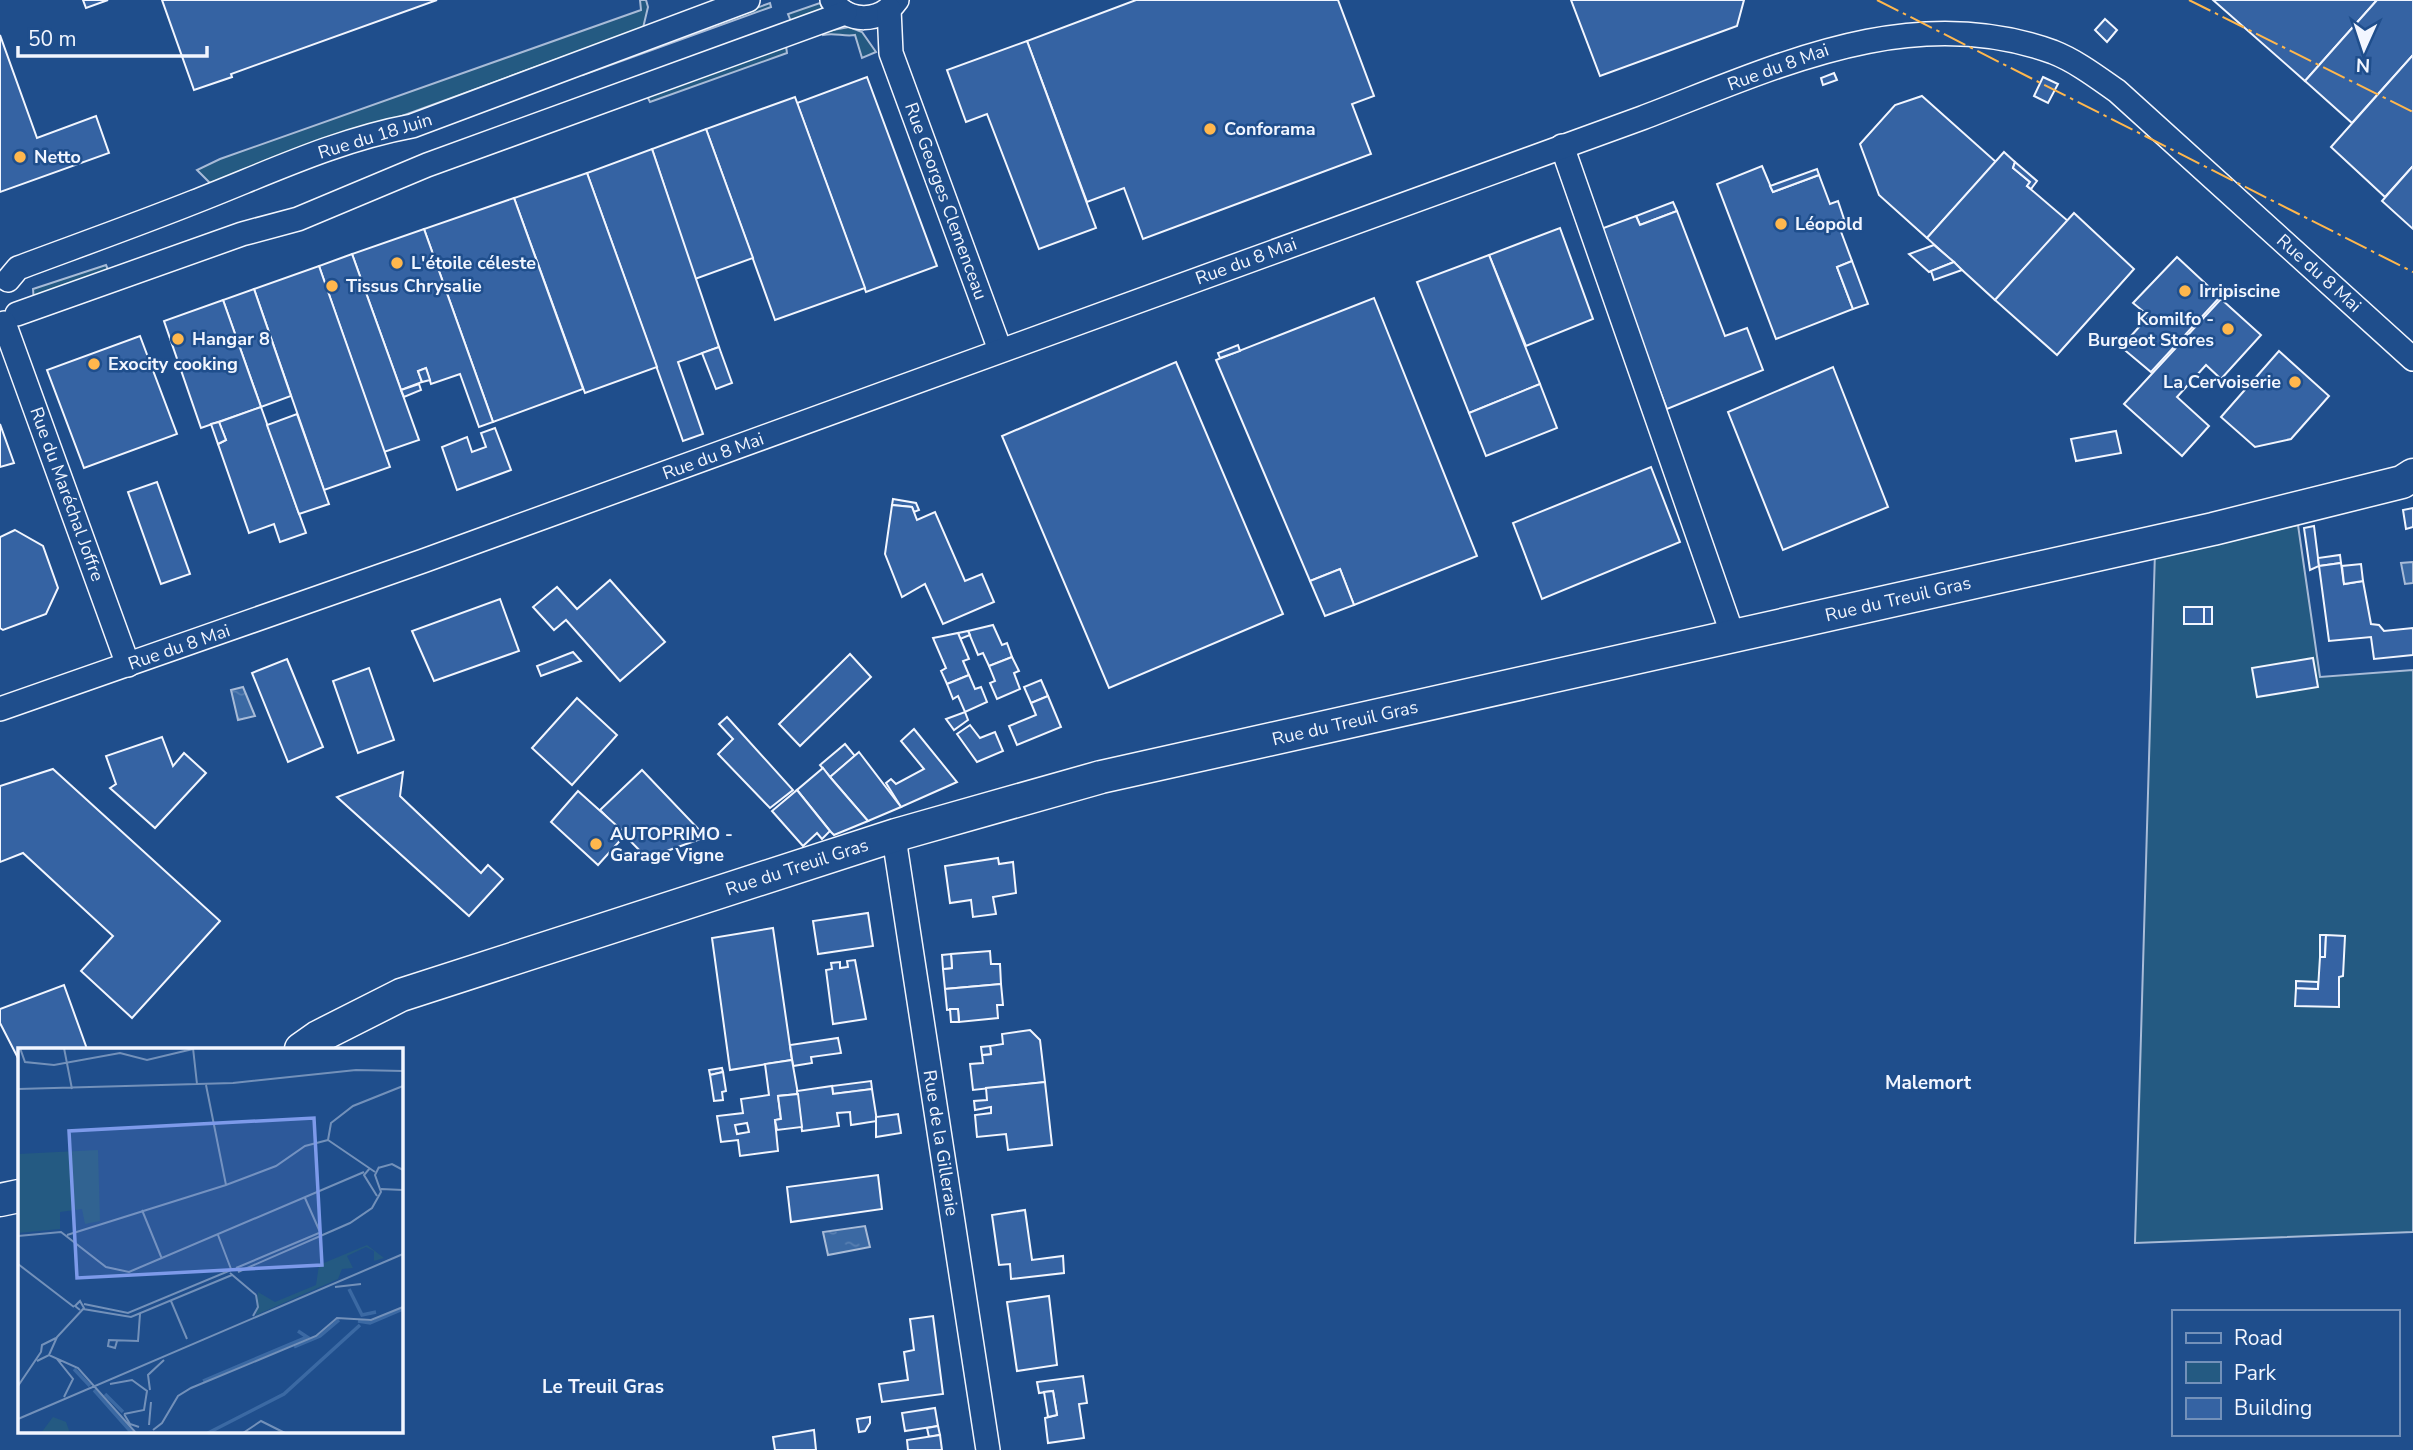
<svg xmlns="http://www.w3.org/2000/svg" width="2413" height="1450" viewBox="0 0 2413 1450" font-family="'Nunito Sans',sans-serif">
	<style>
		.green { fill: #245a82; stroke: #a8bbd7; stroke-width: 2 }
		.water { fill: url(#water-ripples); stroke: #a8bbd7; stroke-width: 2 }
		.building { fill: #3563a3; stroke: #f2f6ff; stroke-width: 2; fill-rule: evenodd }
		.lines { fill: none; stroke-linecap: round; stroke-linejoin: round }
		.street-casing { stroke: #f2f6ff; stroke-width: 26 }
		.secondary-casing { stroke: #f2f6ff; stroke-width: 35 }
		.street { stroke: #1f4e8c; stroke-width: 23 }
		.secondary { stroke: #1f4e8c; stroke-width: 32 }
		.power { stroke: #ffb74d; stroke-width: 2; stroke-dasharray: 24 5 3.5 5; stroke-linecap: butt }
		.poi-dot { fill: #ffb74d; stroke: #1f4e8c; stroke-width: 2.5 }
		.labels { text-anchor: middle; stroke-width: 5; stroke-linejoin: round; paint-order: stroke }
		.street-label { font-size: 18px; fill: #f2f6ff; stroke: #1f4e8c }
		.poi-label { font-size: 18px; font-weight: bold; fill: #f2f6ff; stroke: #1f4e8c; text-anchor: start }
		.neighbourhood-label { font-size: 19px; font-weight: bold; fill: #f2f6ff; stroke: #1f4e8c }
		.inset-river { fill: none; stroke: #3b69a3; stroke-width: 3.5 }
		.inset-road { fill: none; stroke: #7391ba; stroke-width: 2 }
		.view { fill: #7d9aea; fill-opacity: 0.15; stroke: #7d9aea; stroke-width: 3.5 }
		.inset-edge { fill: none; stroke: #f2f6ff; stroke-width: 3.5 }
	</style>
	<defs>
		<pattern id="water-ripples" width="26" height="14" patternUnits="userSpaceOnUse" patternTransform="scale(1.75)"><rect width="26" height="14" fill="#3b69a3"/><path d="M2 4q2-2 4 0t4 0M15 11q2-2 4 0t4 0" fill="none" stroke="#587fb1"/></pattern>
	</defs>
	<rect width="100%" height="100%" fill="#1f4e8c"/>
	<!-- green -->
	<g class="green">
		<path d="M640,0H646L648,7L643,28L212,185L197,170L220,159L641,10Z"/>
		<path d="M770,3L771,7L583,75L582,72Z"/>
		<path d="M820,3L824,12L792,24L788,14Z"/>
		<path d="M849,27L862,32L876,52L862,58L855,35C843,37 835,32 823,35L822,32Z"/>
		<path d="M786,46L787,53L650,102L647,96Z"/>
		<path d="M106,265L109,272L34,302L33,289Z"/>
		<path d="M2298,525L2320,677L2413,670V1232L2135,1243L2155,551Z"/>
	</g>
	<!-- water -->
	<g class="water">
		<path d="M2413,562V583L2405,584L2401,563Z"/>
		<path d="M243,687L255,716L238,720L231,690Z"/>
		<path d="M865,1226L870,1247L828,1255L823,1232Z"/>
	</g>
	<!-- building -->
	<g class="building">
		<path d="M83,0H108L86,8Z"/>
		<path d="M162,0H437L231,74L232,77L194,90Z"/>
		<path d="M1136,0H1338L1374,96L1352,104L1371,154L1143,239L1124,188L1087,202L1027,41Z"/>
		<path d="M1571,0H1744L1737,26L1600,76Z"/>
		<path d="M2213,0H2377L2305,81Z"/>
		<path d="M2377,0H2413V55L2352,123L2305,81Z"/>
		<path d="M2105,19L2117,30L2107,42L2095,30Z"/>
		<path d="M0,35L37,138L96,116L109,153L0,192Z"/>
		<path d="M1027,41L1096,228L1039,249L987,114L966,122L947,70Z"/>
		<path d="M2413,55V166L2385,197L2331,147Z"/>
		<path d="M1834,73L1837,80L1823,85L1821,78Z"/>
		<path d="M867,77L937,266L866,292L797,103Z"/>
		<path d="M2043,77L2058,84L2048,103L2034,96Z"/>
		<path d="M1922,96L1996,162L1927,238L1879,195L1860,144L1895,105Z"/>
		<path d="M795,97L865,288L775,320L706,129Z"/>
		<path d="M706,129L753,258L695,279L652,149Z"/>
		<path d="M652,149L719,347L678,362L703,434L683,441L587,173Z"/>
		<path d="M2004,152L2015,162L2013,168L2030,182L2027,186L2068,221L1995,300L1927,238Z"/>
		<path d="M2015,162L2037,181L2031,189L2027,186L2030,182L2013,168Z"/>
		<path d="M1762,166L1773,192L1819,175L1830,204L1838,201L1844,219L1837,221L1852,261L1837,267L1853,309L1776,339L1717,184Z"/>
		<path d="M2413,166V229L2382,201Z"/>
		<path d="M1817,169L1819,175L1773,192L1770,186Z"/>
		<path d="M587,173L657,367L585,393L514,198Z"/>
		<path d="M514,198L583,389L493,422L424,229Z"/>
		<path d="M1673,202L1677,211L1640,225L1636,216Z"/>
		<path d="M1677,211L1725,336L1747,328L1763,370L1667,409L1598,230L1636,216L1640,225Z"/>
		<path d="M2074,213L2134,269L2057,355L1995,300Z"/>
		<path d="M1560,228L1593,319L1526,346L1489,255Z"/>
		<path d="M424,229L493,422L479,427L460,374L431,384L426,368L418,371L422,382L401,390L352,254Z"/>
		<path d="M1934,245L1954,262L1929,272L1909,254Z"/>
		<path d="M352,254L419,440L384,452L319,266Z"/>
		<path d="M1489,255L1540,384L1469,413L1417,282Z"/>
		<path d="M2177,257L2220,297L2151,372L2121,347L2149,316L2133,303Z"/>
		<path d="M1852,261L1868,304L1853,309L1837,267Z"/>
		<path d="M1954,262L1962,270L1934,280L1931,271Z"/>
		<path d="M319,266L390,467L324,490L254,289Z"/>
		<path d="M254,289L291,396L261,407L223,300Z"/>
		<path d="M1374,298L1477,556L1354,605L1340,569L1310,581L1216,360Z"/>
		<path d="M2221,299L2261,335L2221,379L2206,365L2177,397L2209,426L2182,456L2124,404Z"/>
		<path d="M223,300L261,407L201,428L164,321Z"/>
		<path d="M140,336L177,434L84,468L47,370Z"/>
		<path d="M1238,345L1240,351L1220,358L1218,353Z"/>
		<path d="M719,347L732,383L716,389L702,353Z"/>
		<path d="M2279,351L2329,396L2291,439L2255,447L2221,417Z"/>
		<path d="M1176,362L1283,614L1109,688L1002,436Z"/>
		<path d="M1833,367L1888,507L1783,550L1728,412Z"/>
		<path d="M426,368L430,380L422,382L418,371Z"/>
		<path d="M419,384L421,390L404,397L401,390Z"/>
		<path d="M1540,384L1557,428L1486,456L1469,413Z"/>
		<path d="M261,407L306,533L280,542L274,524L249,533L218,444L226,440L219,422Z"/>
		<path d="M297,414L329,504L299,514L267,425Z"/>
		<path d="M219,422L226,440L218,444L211,424Z"/>
		<path d="M0,424L14,463L0,467Z"/>
		<path d="M495,428L511,470L457,490L442,447L467,437L472,452L486,447L481,433Z"/>
		<path d="M2116,431L2121,453L2076,461L2071,439Z"/>
		<path d="M1651,467L1680,542L1542,599L1513,523Z"/>
		<path d="M157,482L190,574L161,584L128,492Z"/>
		<path d="M893,499L916,503L919,510L914,512L912,507L892,505Z"/>
		<path d="M892,505L912,507L917,520L935,512L965,581L982,574L994,602L943,624L925,584L902,597L885,554Z"/>
		<path d="M2413,508V527L2406,529L2403,510Z"/>
		<path d="M2314,526L2319,566L2310,570L2304,528Z"/>
		<path d="M15,530L43,546L58,588L46,614L3,630L0,628V537Z"/>
		<path d="M2340,555L2341,563L2319,566L2318,558Z"/>
		<path d="M2341,563L2344,584L2363,581L2371,624L2379,625L2384,631L2413,628V655L2374,659L2371,637L2329,641L2319,566Z"/>
		<path d="M2361,564L2363,581L2344,584L2342,566Z"/>
		<path d="M1340,569L1354,605L1325,616L1310,581Z"/>
		<path d="M610,580L665,642L620,681L566,620L554,630L533,607L557,587L577,609Z"/>
		<path d="M500,599L519,651L434,681L412,631Z"/>
		<rect x="2184" y="607" width="20" height="17"/>
		<rect x="2204" y="607" width="8" height="17"/>
		<path d="M993,625L1002,645L1007,643L1012,657L989,666L983,653L978,655L968,631Z"/>
		<path d="M968,631L970,635L960,639L958,633Z"/>
		<path d="M958,633L969,659L963,661L969,675L947,684L941,671L946,668L933,638Z"/>
		<path d="M573,652L581,661L541,676L537,666Z"/>
		<path d="M850,654L871,677L800,746L779,724Z"/>
		<path d="M1012,657L1019,671L1014,673L1020,689L997,699L990,683L995,681L989,666Z"/>
		<path d="M2313,658L2318,687L2257,697L2252,668Z"/>
		<path d="M287,659L323,747L288,762L252,673Z"/>
		<path d="M369,668L394,740L358,753L333,681Z"/>
		<path d="M969,675L975,689L981,687L987,702L965,712L958,696L953,699L947,684Z"/>
		<path d="M1041,680L1048,696L1031,703L1024,687Z"/>
		<path d="M1048,696L1061,727L1017,745L1009,726L1036,715L1031,703Z"/>
		<path d="M577,698L617,735L572,785L532,748Z"/>
		<path d="M965,712L968,720L954,730L946,719Z"/>
		<path d="M727,717L793,790L770,808L718,754L733,739L719,724Z"/>
		<path d="M970,725L980,738L995,732L1003,751L977,762L957,734Z"/>
		<path d="M914,729L957,782L901,807L886,783L891,779L896,784L924,769L901,741Z"/>
		<path d="M162,737L173,766L184,753L206,773L155,828L110,788L116,784L106,756Z"/>
		<path d="M845,744L855,756L830,777L820,765Z"/>
		<path d="M859,752L901,807L868,821L830,777Z"/>
		<path d="M823,768L830,777L868,821L834,835L830,831L797,790Z"/>
		<path d="M53,769L220,921L132,1018L81,971L113,936L23,853L0,862V786Z"/>
		<path d="M642,770L706,837L647,858L600,810Z"/>
		<path d="M403,772L400,796L481,873L488,865L503,879L469,916L337,797Z"/>
		<path d="M797,790L830,831L822,839L817,833L803,846L772,811Z"/>
		<path d="M578,791L626,834L598,865L551,822Z"/>
		<path d="M998,858L999,864L1013,862L1016,893L993,897L996,914L973,917L971,900L950,903L945,866Z"/>
		<path d="M868,913L873,946L818,954L813,921Z"/>
		<path d="M773,928L792,1060L730,1070L712,938Z"/>
		<path d="M2320,935H2326L2325,957H2320Z"/>
		<path d="M2326,935L2345,936L2343,976L2339,977V1007L2295,1006L2296,988L2318,989L2320,957H2325Z"/>
		<path d="M990,951L991,964H1000L1001,984L945,989L943,969L952,968L951,954Z"/>
		<path d="M951,954L952,968L943,969L942,955Z"/>
		<path d="M855,960L866,1019L833,1024L826,970L832,969L831,963L840,962V968L848,967L847,961Z"/>
		<path d="M2296,981L2318,982V989L2296,988Z"/>
		<path d="M1001,984L1003,1005H997L998,1018L959,1022L958,1009L947,1010L945,989Z"/>
		<path d="M64,985L87,1049H19V1060L0,1023V1009Z"/>
		<path d="M950,1009H958L959,1022H951Z"/>
		<path d="M1030,1030L1040,1040L1045,1082L973,1090L970,1064L983,1063L982,1055L991,1054L990,1046L1003,1044L1002,1034Z"/>
		<path d="M838,1038L841,1053L811,1057L812,1063L793,1066L790,1045Z"/>
		<path d="M990,1046L991,1054L982,1055L981,1047Z"/>
		<path d="M792,1060L798,1094L778,1096L781,1119L775,1120L778,1151L740,1156L738,1140L721,1142L717,1116L743,1113L741,1099L769,1095L765,1064ZM747,1123L749,1132L737,1134L735,1125Z"/>
		<path d="M722,1068L723,1072L710,1075L709,1070Z"/>
		<path d="M723,1072L726,1091L722,1092L723,1100L714,1101L710,1075Z"/>
		<path d="M871,1081L872,1089L833,1094L832,1086Z"/>
		<path d="M1045,1082L1052,1145L1008,1150L1006,1134L977,1137L975,1115L991,1113V1107L975,1110L974,1101L987,1100L986,1088Z"/>
		<path d="M832,1086L833,1094L872,1089L877,1121L851,1125L850,1112L837,1113L839,1126L802,1131L797,1091Z"/>
		<path d="M798,1094L802,1127L777,1130L775,1120L781,1119L778,1096Z"/>
		<path d="M898,1114L901,1133L876,1137V1117Z"/>
		<path d="M878,1175L882,1209L791,1222L787,1187Z"/>
		<path d="M1025,1210L1032,1260L1063,1256L1064,1273L1011,1279L1010,1264L999,1265L992,1215Z"/>
		<path d="M1049,1296L1057,1365L1017,1371L1007,1302Z"/>
		<path d="M933,1316L943,1394L882,1402L879,1384L908,1380L904,1352L914,1350L910,1319Z"/>
		<path d="M1083,1376L1087,1403L1079,1404L1084,1438L1048,1443L1045,1418L1057,1415L1053,1391L1039,1393L1037,1382Z"/>
		<path d="M1053,1391L1057,1415L1048,1417L1044,1392Z"/>
		<path d="M935,1408L938,1426L905,1431L902,1413Z"/>
		<path d="M870,1417V1423L865,1431L859,1432L857,1419Z"/>
		<path d="M938,1426L940,1435L929,1437L927,1428Z"/>
		<path d="M814,1430L816,1450H775L773,1437Z"/>
		<path d="M940,1435L942,1450H908L907,1440Z"/>
	</g>
	<g class="lines">
		<defs>
			<g id="street">
				<path d="M832,0C847,24 881,23 897,0"/>
				<path d="M889,9L891,53L1000,350"/>
				<path d="M1562,146L1733,636"/>
				<path d="M8,280L18,268C77,246 136,225 194,202C266,174 336,140 412,126L748,0"/>
				<path d="M17,314L242,234L298,219L427,165L845,13"/>
				<path d="M4,323L128,665"/>
				<path d="M0,709L423,561L1642,118C1774,68 1910,0 2053,52C2076,61 2097,77 2117,91L2413,359"/>
				<path d="M896,835V851L988,1450"/>
			</g>
			<g id="secondary">
				<path d="M301,1049L318,1037L401,995L896,835L1101,777L2213,529L2402,482L2413,475"/>
				<path d="M0,1200L19,1196"/>
			</g>
		</defs>
		<!-- street casing -->
		<use href="#street" class="street-casing"/>
		<!-- secondary casing -->
		<use href="#secondary" class="secondary-casing"/>
		<!-- street -->
		<use href="#street" class="street"/>
		<!-- secondary -->
		<use href="#secondary" class="secondary"/>
		<!-- power -->
		<g class="power">
			<path d="M1877,0L2413,272"/>
			<path d="M2189,0L2413,112"/>
		</g>
	</g>
	<!-- markers -->
	<g class="poi-dot">
		<circle cx="1210" cy="129" r="7"/>
		<circle cx="20" cy="157" r="7"/>
		<circle cx="1781" cy="224" r="7"/>
		<circle cx="397" cy="263" r="7"/>
		<circle cx="332" cy="286" r="7"/>
		<circle cx="2185" cy="291" r="7"/>
		<circle cx="2228" cy="329" r="7"/>
		<circle cx="178" cy="339" r="7"/>
		<circle cx="94" cy="364" r="7"/>
		<circle cx="2295" cy="382" r="7"/>
		<circle cx="596" cy="844" r="7"/>
	</g>
	<g class="labels">
		<!-- street labels -->
		<g class="street-label">
			<text transform="translate(1778 67) rotate(-20)" y="6">Rue du 8 Mai</text>
			<text transform="translate(375 136) rotate(-17)" y="6">Rue du 18 Juin</text>
			<text transform="translate(946 201) rotate(70)" y="6">Rue Georges Clemenceau</text>
			<text transform="translate(1246 261) rotate(-20)" y="6">Rue du 8 Mai</text>
			<text transform="translate(2319 273) rotate(42)" y="6">Rue du 8 Mai</text>
			<text transform="translate(713 456) rotate(-20)" y="6">Rue du 8 Mai</text>
			<text transform="translate(67 494) rotate(70)" y="6">Rue du Maréchal Joffre</text>
			<text transform="translate(1898 599) rotate(-13)" y="6">Rue du Treuil Gras</text>
			<text transform="translate(179 647) rotate(-19)" y="6">Rue du 8 Mai</text>
			<text transform="translate(1345 723) rotate(-13)" y="6">Rue du Treuil Gras</text>
			<text transform="translate(797 867) rotate(-18)" y="6">Rue du Treuil Gras</text>
			<text transform="translate(941 1143) rotate(81)" y="6">Rue de la Gilleraie</text>
		</g>
		<!-- poi labels -->
		<g class="poi-label">
			<text x="1224" y="135">Conforama</text>
			<text x="34" y="163">Netto</text>
			<text x="1795" y="230">Léopold</text>
			<text x="411" y="269">L'étoile céleste</text>
			<text x="346" y="292">Tissus Chrysalie</text>
			<text x="2199" y="297">Irripiscine</text>
			<text x="2214" y="325" text-anchor="end">Komilfo -<tspan x="2214" dy="21">Burgeot Stores</tspan></text>
			<text x="192" y="345">Hangar 8</text>
			<text x="108" y="370">Exocity cooking</text>
			<text x="2281" y="388" text-anchor="end">La Cervoiserie</text>
			<text x="610" y="840">AUTOPRIMO -<tspan x="610" dy="21">Garage Vigne</tspan></text>
		</g>
		<!-- neighbourhood labels -->
		<g class="neighbourhood-label">
			<text x="1928" y="1089">Malemort</text>
			<text x="603" y="1393">Le Treuil Gras</text>
		</g>
	</g>
	<!-- overview -->
	<g transform="translate(18 1048)">
		<rect width="385" height="385" fill="#1f4e8c"/>
		<path d="M80,102L82,173L67,176L64,161L42,164V181L0,185V106ZM349,197L366,210L356,213V203L348,199L329,208L335,220L324,221L320,231L238,267L240,244L257,254L298,237L301,217ZM35,369L48,374L52,385H23Z" fill="#245a82"/>
		<path class="inset-river" d="M331,241L344,267L358,264M340,273L352,275L385,261M276,299L302,288L321,272M56,321L72,338M185,333L289,289L280,283M76,342L114,385M87,346L105,364M190,385L266,346L342,277"/>
		<path class="inset-road" d="M2,0L7,14L36,17L102,5L129,12L175,1M46,0L54,41M175,0L179,36M188,37L208,137M0,41L215,35L338,22L385,23M310,92L313,75L335,58L385,38M310,92L357,124M352,120L346,127L359,148M360,120L374,116L385,122M363,141L385,142M287,150L302,184M124,162L144,211M49,187L208,137L258,118L287,98L310,92M200,187L213,221M0,188L43,184L88,219L111,224L346,124M0,216L56,259M218,220L301,185M220,224L332,175L354,160L363,144L357,127L361,119M212,225L238,247M317,239L343,236M153,253L169,291M66,256L110,265L213,222M65,261L113,269L214,227M235,268L240,259L238,247M99,293L97,300L90,298L91,292L120,293L122,266M23,304L24,297L38,290M31,307L39,289L66,260L62,253L57,258L62,262M39,311L55,331L46,349M19,313L31,307L60,320L118,385M92,336L114,332L129,343L126,362L106,366M0,338L23,304M132,342L130,327L146,312M106,366L112,376L121,379M0,371L385,206M131,377L133,354M135,382L144,375L160,348L173,340L298,288L319,270L353,272L385,259M225,385L243,373L267,385"/>
		<path class="view" d="M296,70L304,217L59,230L51,83Z"/>
		<rect width="385" height="385" class="inset-edge"/>
	</g>
	<!-- legend -->
	<rect x="2172" y="1310" width="228" height="126" fill="#1f4e8c" stroke="#7391ba" stroke-width="2"/>
	<rect x="2186" y="1333" width="35" height="10" fill="#1f4e8c" stroke="#7391ba" stroke-width="2"/>
	<text x="2234" y="1345" font-size="21" fill="#f2f6ff">Road</text>
	<rect x="2186" y="1362" width="35" height="21" fill="#245a82" stroke="#7391ba" stroke-width="2"/>
	<text x="2234" y="1380" font-size="21" fill="#f2f6ff">Park</text>
	<rect x="2186" y="1398" width="35" height="21" fill="#3563a3" stroke="#7391ba" stroke-width="2"/>
	<text x="2234" y="1415" font-size="21" fill="#f2f6ff">Building</text>
	<!-- north arrow -->
	<g transform="translate(2364 49) rotate(183)" stroke="#1f4e8c" stroke-width="5" paint-order="stroke">
	<path d="M0-5L12 26L0 18L-12 26Z" fill="#f2f6ff"/>
	<text y="-10" font-size="19" font-weight="bold" text-anchor="middle" fill="#f2f6ff">N</text>
	</g>
	<!-- scale -->
	<path d="M18 46v10h189v-10" fill="none" stroke="#f2f6ff" stroke-width="3.5"/>
	<text x="28" y="46" font-size="21" fill="#f2f6ff" stroke="#1f4e8c" stroke-width="5" paint-order="stroke">50 m</text>
</svg>
